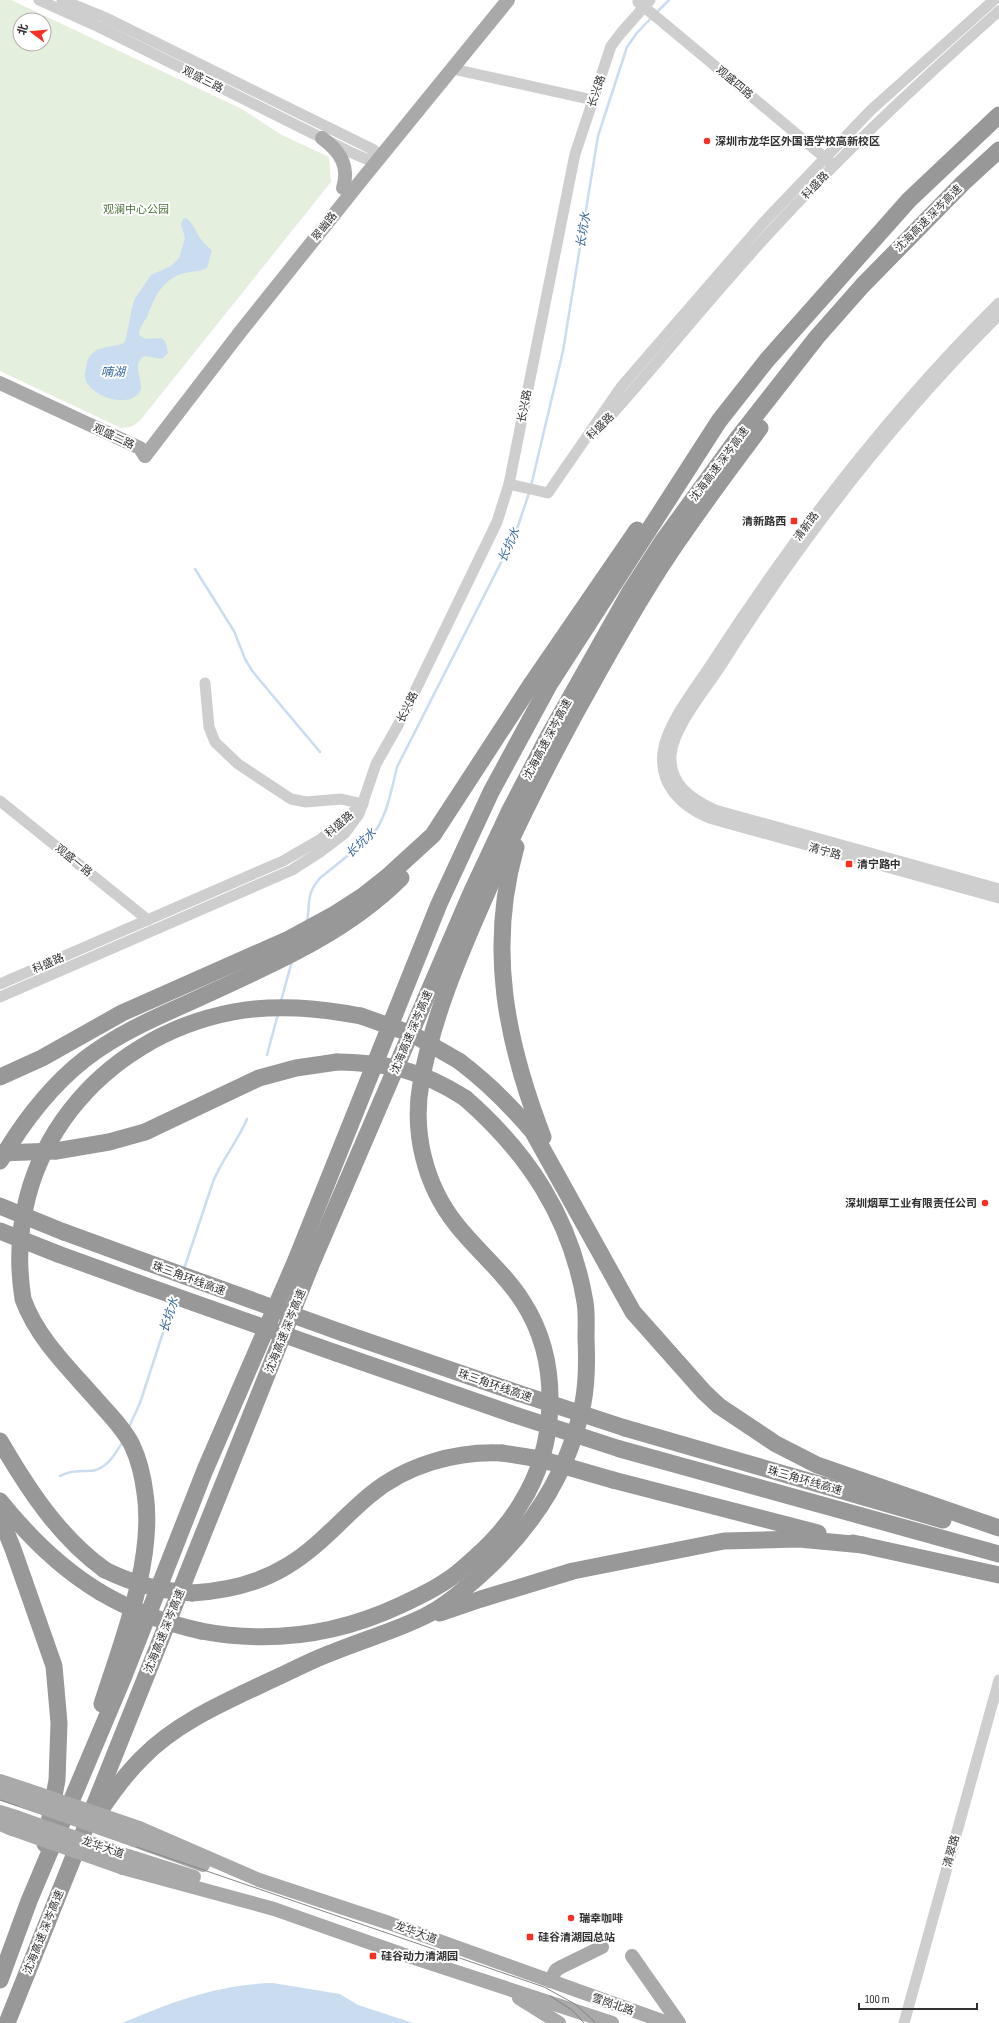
<svg xmlns="http://www.w3.org/2000/svg" width="999" height="2023" viewBox="0 0 999 2023" font-family="'Sofia Sans Condensed','Noto Sans SC',sans-serif">
	<style>
		.green { fill: #e5efde; fill-rule: evenodd }
		.water { fill: #c9dcf0 }
		.lines { fill: none; stroke-linecap: round; stroke-linejoin: round }
		.stream { stroke: #c9dcf0; stroke-width: 2.5 }
		.minor { stroke: #cecece; stroke-width: 11 }
		.major { stroke: #a9a9a9; stroke-width: 14 }
		.highway { stroke: #989898; stroke-width: 17 }
		.tram { stroke: #868686; stroke-width: 1 }
		.minor-bridge { stroke: #cecece; stroke-width: 11 }
		.major-bridge { stroke: #a9a9a9; stroke-width: 14 }
		.highway-bridge { stroke: #989898; stroke-width: 17 }
		.poi-dot { fill: #f63025; stroke: #fff; stroke-width: 1.5 }
		.labels { text-anchor: middle; stroke-width: 4; stroke-linejoin: round; paint-order: stroke }
		.street-label { font-size: 11px; fill: #313131; stroke: #fff }
		.poi-label { font-size: 11px; font-weight: bold; fill: #313131; stroke: #fff; text-anchor: start }
		.park-label { font-size: 11px; fill: #4d7239; stroke: #fff }
		.water-label { font-size: 12px; font-style: italic; fill: #36689c; stroke: #fff }
	</style>
	<rect width="100%" height="100%" fill="#fff"/>
	<!-- green -->
	<path class="green" d="M0,0H11L240,108L282,135L329,157L331,182L142,418C136,425 131,428 121,428L0,371ZM20,20H44V44H20Z"/>
	<!-- water -->
	<g class="water">
		<path d="M186,218C197,226 196,239 212,250L207,268C199,272 193,271 185,273C164,278 156,294 149,312C146,321 139,325 139,335L145,339L162,338L166,343L168,353L162,359L145,356C131,363 142,377 141,389C132,410 94,398 86,381C84,377 85,373 86,369C86,362 89,356 94,352C102,346 114,347 124,343L126,338L132,308L135,298L142,288L151,275L171,266L179,258L185,238L181,224L183,219Z"/>
		<path d="M273,1983L340,1994L358,2005L413,2023H122C171,2002 219,1984 273,1983Z"/>
	</g>
	<g class="lines">
		<!-- stream -->
		<g class="stream">
			<path d="M657,12L669,0"/>
			<path d="M531,486L563,351L598,136L627,47L636,34L652,17"/>
			<path d="M195,569L234,631L245,659L253,672L320,752"/>
			<path d="M307,921C311,901 305,896 320,878L371,837C387,818 391,791 397,767L515,535L529,493"/>
			<path d="M281,1001L292,961"/>
			<path d="M267,1055L278,1014"/>
			<path d="M184,1269L213,1182C222,1159 238,1141 247,1119"/>
			<path d="M129,1427L140,1403L173,1302"/>
			<path d="M60,1476C70,1471 76,1471 87,1471C105,1472 115,1455 123,1441"/>
		</g>
		<!-- minor -->
		<g class="minor">
			<path d="M39,0L99,27L350,152L366,159L378,158L374,150L104,17L62,0"/>
			<path d="M666,25L830,162"/>
			<path d="M453,69L593,100"/>
			<path d="M999,303C889,412 796,533 712,663C696,688 667,723 663,752C659,785 681,806 709,818L999,898"/>
			<path d="M999,315C891,422 799,542 718,670C703,692 673,729 671,755C669,784 691,799 715,810L999,889"/>
			<path d="M596,432C656,366 712,295 773,229C844,152 920,81 999,11"/>
			<path d="M509,484L548,493L621,387L763,223L871,110L994,0"/>
			<path d="M205,683L209,727L215,742L238,764L291,799L306,802L341,799L363,804"/>
			<path d="M0,801L148,920"/>
			<path d="M0,984L283,861L321,839L359,807"/>
			<path d="M0,997L292,870L320,852L345,833L359,814L376,764L402,718L497,522L509,484L575,154L611,46L621,33L650,0"/>
			<path d="M904,2023L999,1680"/>
		</g>
		<!-- major -->
		<g class="major">
			<path d="M322,138C340,151 350,166 343,188"/>
			<path d="M0,383L140,448L145,456"/>
			<path d="M145,456L241,331L364,177L508,0"/>
			<path d="M0,1781L27,1790"/>
			<path d="M0,1793L23,1801"/>
			<path d="M0,1812L16,1817"/>
			<path d="M0,1824L12,1829"/>
			<path d="M139,1828L259,1880L389,1923L668,2023"/>
			<path d="M134,1840L203,1865"/>
			<path d="M128,1856L194,1877"/>
			<path d="M123,1868L274,1909L402,1954L612,2023"/>
			<path d="M632,1956L679,2023"/>
			<path d="M550,1981L556,1970L561,1967L602,1947"/>
			<path d="M519,1998L559,2023"/>
		</g>
		<!-- highway -->
		<g class="highway">
			<path d="M516,847C487,948 506,1041 543,1137"/>
			<path d="M459,1061C487,1082 510,1105 533,1132L633,1312L704,1392L719,1406L776,1444L817,1465L999,1528"/>
			<path d="M0,1077L42,1058L122,1013L289,939L335,914L363,896L387,877L433,835L532,683L637,530"/>
			<path d="M56,1151L109,1142L145,1132L259,1078L296,1068L337,1062"/>
			<path d="M0,1161C23,1122 49,1087 85,1059C116,1035 152,1019 188,1003C263,968 342,937 401,878"/>
			<path d="M64,1232L146,1262"/>
			<path d="M58,1254L138,1283"/>
			<path d="M343,1333L518,1393"/>
			<path d="M336,1353L512,1414"/>
			<path d="M625,1428L943,1520"/>
			<path d="M0,1441C28,1489 59,1537 105,1570"/>
			<path d="M620,1449L999,1554"/>
			<path d="M613,1480L818,1533"/>
			<path d="M0,1501C29,1537 60,1568 100,1592"/>
			<path d="M0,1517L13,1549L54,1666L59,1723L57,1780L45,1844"/>
			<path d="M853,1543L999,1575"/>
			<path d="M192,1593C226,1591 258,1584 287,1566C319,1547 341,1519 370,1495C406,1465 455,1451 502,1453"/>
			<path d="M440,1613L481,1599L573,1571L724,1541L799,1539L863,1545"/>
			<path d="M201,1631C270,1644 337,1635 401,1605C420,1596 439,1587 456,1574C480,1554 504,1532 520,1505C558,1446 561,1361 523,1302C505,1273 477,1251 456,1224C425,1185 412,1132 421,1083C432,1019 459,956 485,897C519,819 557,745 599,671C621,632 643,593 668,556C697,512 729,470 760,428"/>
			<path d="M102,1704C122,1641 155,1560 145,1493C143,1477 139,1460 132,1445C125,1431 113,1418 102,1406C74,1373 38,1341 23,1299C0,1155 101,1037 233,1012C276,1004 318,1008 361,1016"/>
			<path d="M98,1814C111,1794 125,1775 142,1758C176,1723 223,1703 267,1682C288,1673 309,1661 331,1653C362,1640 395,1631 425,1616C444,1607 462,1591 478,1577C530,1531 569,1473 583,1403C587,1382 587,1359 586,1338C586,1326 587,1314 585,1302C571,1218 528,1153 465,1098"/>
			<path d="M0,1980L29,1901L124,1676L205,1470L296,1260L439,904L491,792L549,685L719,421L767,360L909,200L999,115"/>
			<path d="M7,2023L311,1265L471,893L509,812L548,737L631,590L662,542L737,439L817,337L862,286L963,183L999,150"/>
		</g>
		<!-- tram -->
		<g class="tram">
			<path d="M0,1800L544,1987L575,2004L596,2023"/>
			<path d="M550,1996L572,2010L584,2023"/>
		</g>
		<!-- minor-bridge -->
		<path class="minor-bridge" d="M638,2L666,25"/>
		<!-- major-bridge -->
		<g class="major-bridge">
			<path d="M27,1790L139,1828"/>
			<path d="M23,1801L134,1840"/>
			<path d="M16,1817L128,1856"/>
			<path d="M12,1829L123,1868"/>
		</g>
		<!-- highway-bridge -->
		<g class="highway-bridge">
			<path d="M361,1016L412,1034L459,1061"/>
			<path d="M337,1062C389,1063 421,1070 465,1098"/>
			<path d="M0,1153L56,1151"/>
			<path d="M0,1206L64,1232"/>
			<path d="M0,1231L58,1254"/>
			<path d="M146,1262L343,1333"/>
			<path d="M138,1283L336,1353"/>
			<path d="M518,1393L625,1428"/>
			<path d="M512,1414L620,1449"/>
			<path d="M502,1453L540,1459L613,1480"/>
			<path d="M105,1570C133,1584 161,1591 192,1593"/>
			<path d="M100,1592C132,1611 165,1623 201,1631"/>
		</g>
	</g>
	<!-- markers -->
	<g class="poi-dot">
		<circle cx="707" cy="141" r="4"/>
		<rect x="790" y="517" width="8" height="8" rx="2"/>
		<rect x="845" y="860" width="8" height="8" rx="2"/>
		<circle cx="985" cy="1203" r="4"/>
		<circle cx="571" cy="1918" r="4"/>
		<rect x="526" y="1933" width="8" height="8" rx="2"/>
		<rect x="369" y="1952" width="8" height="8" rx="2"/>
	</g>
	<g class="labels">
		<!-- street labels -->
		<g class="street-label">
			<text transform="translate(203 79) rotate(27)" y="4">观盛三路</text>
			<text transform="translate(735 82) rotate(40)" y="4">观盛四路</text>
			<text transform="translate(596 91) rotate(-71)" y="4">长兴路</text>
			<text transform="translate(815 185) rotate(-46)" y="4">科盛路</text>
			<text transform="translate(928 218) rotate(-45)" y="4">沈海高速 深岑高速</text>
			<text transform="translate(324 226) rotate(-52)" y="4">翠幽路</text>
			<text transform="translate(524 406) rotate(-79)" y="4">长兴路</text>
			<text transform="translate(600 426) rotate(-44)" y="4">科盛路</text>
			<text transform="translate(114 436) rotate(25)" y="4">观盛二路</text>
			<text transform="translate(719 464) rotate(-53)" y="4">沈海高速 深岑高速</text>
			<text transform="translate(806 526) rotate(-53)" y="4">清新路</text>
			<text transform="translate(407 707) rotate(-64)" y="4">长兴路</text>
			<text transform="translate(547 739) rotate(-62)" y="4">沈海高速 深岑高速</text>
			<text transform="translate(339 824) rotate(-40)" y="4">科盛路</text>
			<text transform="translate(825 851) rotate(15)" y="4">清宁路</text>
			<text transform="translate(74 860) rotate(39)" y="4">观盛一路</text>
			<text transform="translate(48 963) rotate(-24)" y="4">科盛路</text>
			<text transform="translate(411 1032) rotate(-67)" y="4">沈海高速 深岑高速</text>
			<text transform="translate(189 1278) rotate(20)" y="4">珠三角环线高速</text>
			<text transform="translate(285 1331) rotate(-68)" y="4">沈海高速 深岑高速</text>
			<text transform="translate(495 1385) rotate(19)" y="4">珠三角环线高速</text>
			<text transform="translate(805 1480) rotate(16)" y="4">珠三角环线高速</text>
			<text transform="translate(164 1631) rotate(-68)" y="4">沈海高速 深岑高速</text>
			<text transform="translate(103 1847) rotate(19)" y="4">龙华大道</text>
			<text transform="translate(951 1851) rotate(-75)" y="4">清翠路</text>
			<text transform="translate(43 1932) rotate(-68)" y="4">沈海高速 深岑高速</text>
			<text transform="translate(416 1932) rotate(20)" y="4">龙华大道</text>
			<text transform="translate(613 2004) rotate(19)" y="4">雪岗北路</text>
		</g>
		<!-- poi labels -->
		<g class="poi-label">
			<text x="715" y="145">深圳市龙华区外国语学校高新校区</text>
			<text x="786" y="525" text-anchor="end">清新路西</text>
			<text x="857" y="868">清宁路中</text>
			<text x="977" y="1207" text-anchor="end">深圳烟草工业有限责任公司</text>
			<text x="579" y="1922">瑞幸咖啡</text>
			<text x="538" y="1941">硅谷清湖园总站</text>
			<text x="381" y="1960">硅谷动力清湖园</text>
		</g>
		<!-- park labels -->
		<g class="park-label">
			<text x="136" y="213">观澜中心公园</text>
		</g>
		<!-- water labels -->
		<g class="water-label">
			<text transform="translate(583 230) rotate(-81)" y="4">长坑水</text>
			<text x="113" y="376">喃湖</text>
			<text transform="translate(509 545) rotate(-66)" y="4">长坑水</text>
			<text transform="translate(361 843) rotate(-43)" y="4">长坑水</text>
			<text transform="translate(169 1315) rotate(-72)" y="4">长坑水</text>
		</g>
	</g>
	<!-- north arrow -->
	<g transform="translate(32 32) rotate(286)"><circle r="19" fill="#ffffff" stroke="#adadad"/>
	<path d="M0-3L7 15L0 10L-7 15Z" fill="#f63025"/>
	<text y="-6" font-size="11" font-weight="bold" text-anchor="middle" fill="#313131">北</text>
	</g>
	<!-- scale -->
	<path d="M859 2003v6h118v-6" fill="none" stroke="#313131" stroke-width="2"/>
	<text x="865" y="2003" font-size="12" fill="#313131" stroke="#ffffff" stroke-width="3" paint-order="stroke">100 m</text>
</svg>
